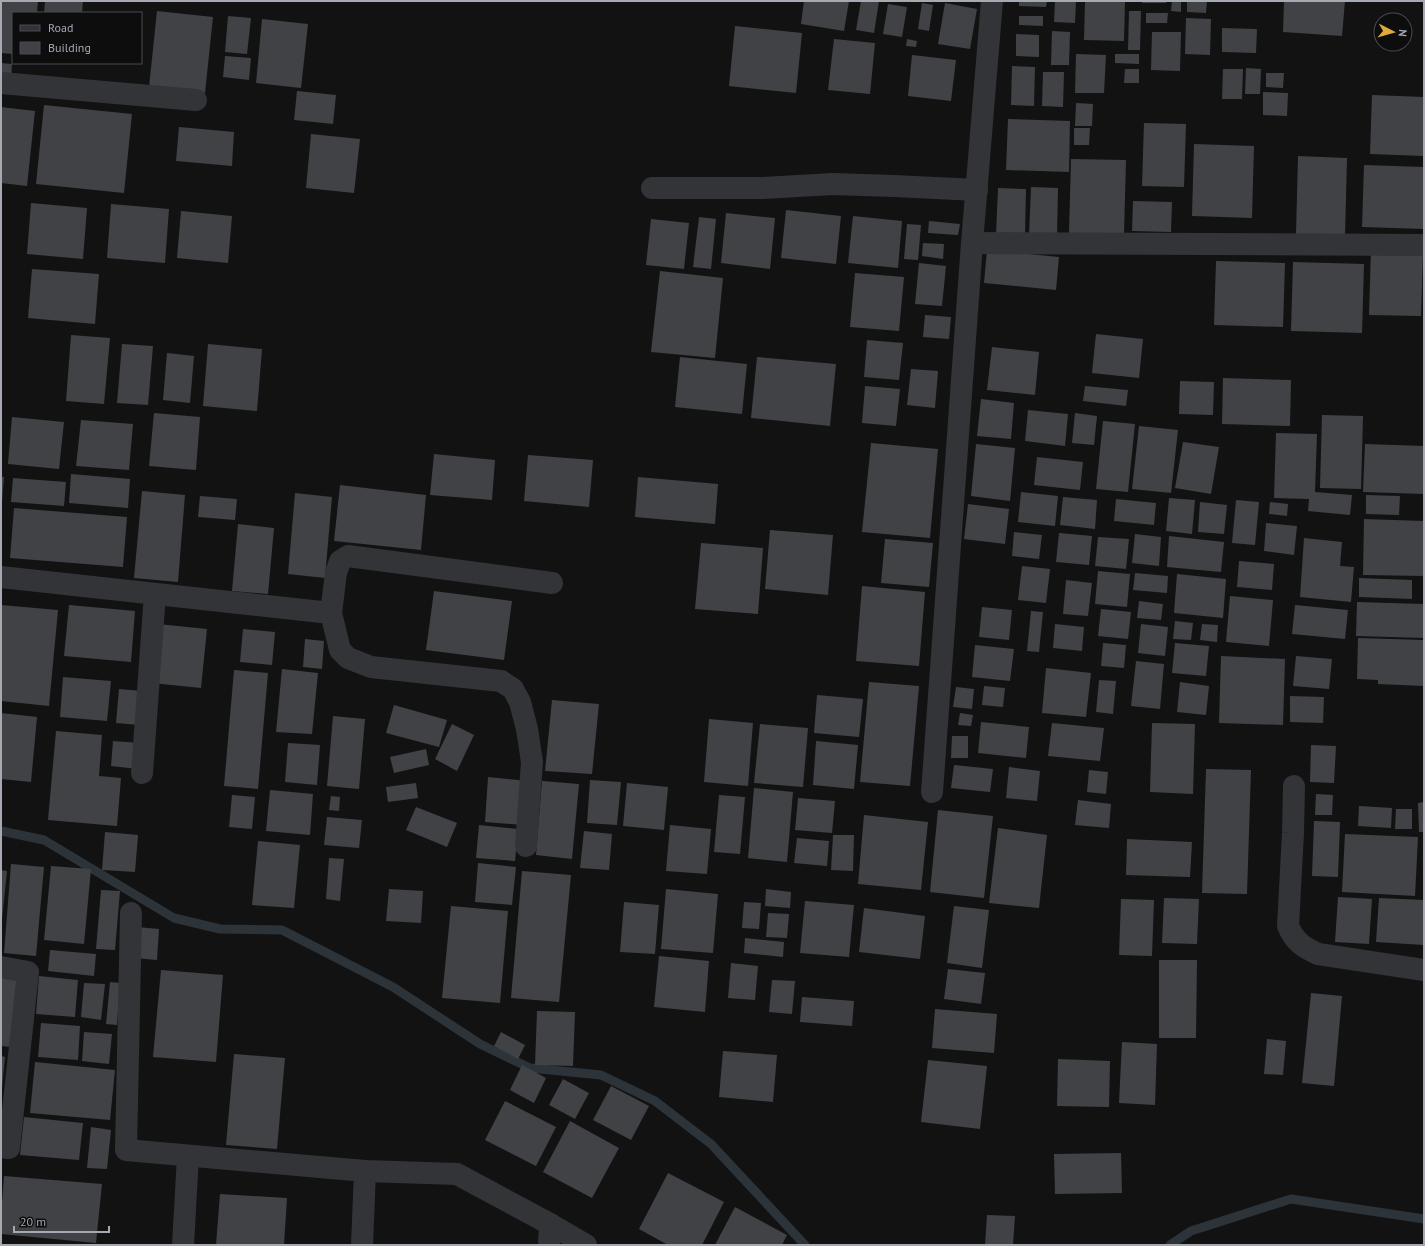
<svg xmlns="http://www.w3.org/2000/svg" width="1425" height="1246" viewBox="0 0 1425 1246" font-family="'PT Sans',sans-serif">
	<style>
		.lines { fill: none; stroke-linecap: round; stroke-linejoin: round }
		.stream { stroke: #2c343a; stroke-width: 9 }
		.building { fill: #414246 }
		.minor { stroke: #333438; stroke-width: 22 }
	</style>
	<rect width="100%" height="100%" fill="#121213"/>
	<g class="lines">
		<!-- stream -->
		<g class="stream">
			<path d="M1,831L44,840L174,918L220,929L282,930L393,987L480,1044L530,1068L601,1075L655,1101L711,1144L805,1245"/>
			<path d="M1170,1245L1191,1231L1291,1199L1424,1219"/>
		</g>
	</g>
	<!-- building -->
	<g class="building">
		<path d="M1,1H38L37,13H13V54L1,53Z"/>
		<path d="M45,1H83L82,13H44Z"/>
		<path d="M804,1H849L844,31L801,24Z"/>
		<path d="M861,1H879L874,33L856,30Z"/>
		<path d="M1019,1H1047L1046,7L1019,6Z"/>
		<path d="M1055,1H1076L1075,23L1054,22Z"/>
		<path d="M1085,1H1125L1124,41L1084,40Z"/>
		<rect x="1142" y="1" width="24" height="2"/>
		<path d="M1172,1H1181V12L1171,11Z"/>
		<path d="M1187,1H1207L1206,13L1187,12Z"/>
		<path d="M1284,1H1345L1342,36L1283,32Z"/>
		<path d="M922,3L933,5L929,31L918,29Z"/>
		<path d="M945,3L977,9L970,49L938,44Z"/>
		<path d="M888,4L907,7L902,37L883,34Z"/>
		<path d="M157,11L213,17L205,93L149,87Z"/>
		<path d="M1129,11H1141L1140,50H1128Z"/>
		<path d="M1146,13H1168L1167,23H1146Z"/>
		<path d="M228,16L251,18L247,54L225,52Z"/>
		<path d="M1019,16H1043V26L1019,25Z"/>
		<path d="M1186,18L1211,19L1210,55L1185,54Z"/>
		<path d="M262,19L308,24L301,88L256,83Z"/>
		<path d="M735,26L802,33L796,93L729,86Z"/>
		<path d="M1222,28L1257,29L1256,53L1222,52Z"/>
		<path d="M1052,31L1070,32L1069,65H1051Z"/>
		<path d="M1152,32H1181L1180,71L1151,70Z"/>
		<path d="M1016,34L1039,35V57L1016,56Z"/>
		<path d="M834,39L875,43L870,94L828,90Z"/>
		<path d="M907,39L917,41L916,47L906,46Z"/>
		<path d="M1076,54L1106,55L1104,93H1075Z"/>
		<path d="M1115,54H1139V64L1115,63Z"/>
		<path d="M912,55L956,60L951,101L908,96Z"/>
		<path d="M225,56L251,58L249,80L223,77Z"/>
		<path d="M1,63L12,64L11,80L1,79Z"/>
		<path d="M1012,66L1035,67L1034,106L1011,105Z"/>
		<path d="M1246,68L1261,69L1260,94H1245Z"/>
		<path d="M1125,69H1139V83H1124Z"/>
		<path d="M1223,69H1243L1242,99H1222Z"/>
		<path d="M1043,72H1064L1063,107L1042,106Z"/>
		<path d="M1266,73H1284L1283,88L1266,87Z"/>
		<path d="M297,91L336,95L333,124L294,120Z"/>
		<path d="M1263,92L1288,93L1287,116L1263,115Z"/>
		<path d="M1372,95L1424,97V156L1370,154Z"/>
		<path d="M1076,103L1093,104L1092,126H1075Z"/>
		<path d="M44,105L132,114L124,193L36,184Z"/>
		<path d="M1,107L35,111L27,186L1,183Z"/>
		<path d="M1008,119L1070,121L1069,172L1006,170Z"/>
		<path d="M1144,123L1186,124L1184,187L1142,186Z"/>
		<path d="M179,127L234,132L232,166L176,161Z"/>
		<path d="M1074,128H1090L1089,145H1074Z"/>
		<path d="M311,134L360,139L354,193L306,188Z"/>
		<path d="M1194,144L1254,146L1252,218L1192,216Z"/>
		<path d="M1298,156L1347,158L1345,236L1296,234Z"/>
		<path d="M1071,159L1126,160L1124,234L1069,233Z"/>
		<path d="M1364,165L1424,167V229L1362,227Z"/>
		<path d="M1031,187L1058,188L1057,236L1029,235Z"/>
		<path d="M998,188L1026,189L1025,236L996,235Z"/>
		<path d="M1133,201L1172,202L1171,232L1132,231Z"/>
		<path d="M31,203L87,208L83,259L27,254Z"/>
		<path d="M111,204L169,209L165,263L107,258Z"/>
		<path d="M786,210L841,216L836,264L781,258Z"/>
		<path d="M181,211L232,216L228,263L177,258Z"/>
		<path d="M726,213L775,218L770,269L721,263Z"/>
		<path d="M853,216L902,221L898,268L848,263Z"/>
		<path d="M699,217L716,219L711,269L693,267Z"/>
		<path d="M651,219L689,223L684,269L646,265Z"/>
		<path d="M929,221L960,224L958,235L928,233Z"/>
		<path d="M907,224L921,225L918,260L904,259Z"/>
		<path d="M923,243L944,244L943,259L922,256Z"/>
		<path d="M1371,248L1423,250L1421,316L1369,315Z"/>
		<path d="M987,250L1059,257L1056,290L984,283Z"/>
		<path d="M1216,261L1285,263L1283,327L1214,325Z"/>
		<path d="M1293,262L1364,264L1362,333L1291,331Z"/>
		<path d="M919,263L946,266L942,306L915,304Z"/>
		<path d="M32,269L99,274L95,324L28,318Z"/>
		<path d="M660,271L723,278L715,358L651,352Z"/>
		<path d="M855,273L904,277L899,331L850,327Z"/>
		<path d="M925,315L951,317L949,339L923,337Z"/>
		<path d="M1096,334L1143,339L1139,378L1092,373Z"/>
		<path d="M71,335L110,338L104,404L66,401Z"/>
		<path d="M867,340L903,343L899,380L864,377Z"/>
		<path d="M122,344L153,346L148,405L117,403Z"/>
		<path d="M208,344L262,349L257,411L203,406Z"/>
		<path d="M992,347L1039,352L1035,395L987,390Z"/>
		<path d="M167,353L194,356L190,403L163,400Z"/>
		<path d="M680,357L747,364L742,414L675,407Z"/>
		<path d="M757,357L836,364L830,426L751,418Z"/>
		<path d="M911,369L938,371L935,408L907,405Z"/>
		<path d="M1223,378L1291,380L1290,426L1222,424Z"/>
		<path d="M1180,381L1214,382L1213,415L1179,414Z"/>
		<path d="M865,386L900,389L896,426L862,423Z"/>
		<path d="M1085,386L1128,390L1126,406L1083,401Z"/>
		<path d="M981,399L1014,403L1011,439L977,436Z"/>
		<path d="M1028,410L1068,414L1065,446L1025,441Z"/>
		<path d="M154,413L200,417L196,470L149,466Z"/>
		<path d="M1075,413L1097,416L1094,445L1072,443Z"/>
		<path d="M1322,415L1363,416L1361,489L1320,488Z"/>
		<path d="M12,417L64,422L59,469L8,464Z"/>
		<path d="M81,420L133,424L129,470L76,466Z"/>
		<path d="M1103,421L1135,424L1128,492L1096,489Z"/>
		<path d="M1139,426L1178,430L1171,493L1132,489Z"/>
		<path d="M1276,433L1317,434L1315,492L1352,495L1350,515L1308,511L1309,499L1274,498Z"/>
		<path d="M1183,442L1219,447L1211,494L1175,488Z"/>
		<path d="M871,443L938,449L930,538L862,532Z"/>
		<path d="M976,444L1015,448L1010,501L971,496Z"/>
		<path d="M1365,444L1424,446V494L1363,492Z"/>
		<path d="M434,454L495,460L492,500L430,495Z"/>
		<path d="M528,455L593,460L589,507L524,501Z"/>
		<path d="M1037,457L1083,462L1080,490L1034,485Z"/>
		<path d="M71,474L130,479L128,508L69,503Z"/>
		<path d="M1,477H4L2,502H1Z"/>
		<path d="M638,477L718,484L715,524L635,517Z"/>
		<path d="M13,478L66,482L64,506L11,502Z"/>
		<path d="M340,485L426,495L421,550L334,541Z"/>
		<path d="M142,491L185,495L178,582L134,578Z"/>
		<path d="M1021,492L1058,496L1055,526L1018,522Z"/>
		<path d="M295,493L332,497L325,578L288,574Z"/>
		<path d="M1366,495L1400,496L1399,515L1366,514Z"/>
		<path d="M200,496L237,499L235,520L198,517Z"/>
		<path d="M1063,497L1097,500L1095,529L1060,525Z"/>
		<path d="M1169,498L1195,500L1192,534L1166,531Z"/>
		<path d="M1116,499L1156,503L1154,525L1114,521Z"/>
		<path d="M1236,500L1259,502L1255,545L1232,543Z"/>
		<path d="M1200,502L1227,505L1224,534L1198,532Z"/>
		<path d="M1270,502L1288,504L1287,516L1269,514Z"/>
		<path d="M968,504L1009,509L1005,544L964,539Z"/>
		<path d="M14,508L127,517L123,567L10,558Z"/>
		<path d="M1364,519L1424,521V576L1363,575Z"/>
		<path d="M1266,523L1297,526L1294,555L1264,551Z"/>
		<path d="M238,524L274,528L268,594L232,591Z"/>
		<path d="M770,530L833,535L828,595L765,589Z"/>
		<path d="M1014,532L1042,535L1039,559L1012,556Z"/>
		<path d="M1059,533L1092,536L1089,565L1056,562Z"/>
		<path d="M1135,534L1161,537L1159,566L1132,563Z"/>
		<path d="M1169,536L1224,542L1221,572L1167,567Z"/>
		<path d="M1098,537L1129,539L1126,569L1095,566Z"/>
		<path d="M1304,538L1342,542L1340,566L1354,567L1351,602L1300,597Z"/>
		<path d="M885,539L933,543L929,587L881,583Z"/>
		<path d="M701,543L763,548L758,614L695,609Z"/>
		<path d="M1239,561L1274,564L1272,590L1237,587Z"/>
		<path d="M1022,566L1050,569L1046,603L1018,600Z"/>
		<path d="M1098,571L1130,574L1127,607L1095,604Z"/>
		<path d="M1135,573L1168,576L1167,593L1133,590Z"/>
		<path d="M1177,574L1226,579L1223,618L1174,613Z"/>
		<path d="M1359,578L1412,580V599L1359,597Z"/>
		<path d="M1066,580L1092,583L1088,616L1063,614Z"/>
		<path d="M862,586L925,592L919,666L856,661Z"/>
		<path d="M434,591L512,601L504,660L426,650Z"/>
		<path d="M1230,596L1273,600L1269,646L1226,642Z"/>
		<path d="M1139,601L1163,604L1161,620L1137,618Z"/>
		<path d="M1357,602L1424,604V638L1356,636Z"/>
		<path d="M1,605L58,610L49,706L1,701Z"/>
		<path d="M69,605L135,611L131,662L64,656Z"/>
		<path d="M1295,605L1348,610L1345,639L1292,634Z"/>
		<path d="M982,607L1012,610L1009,640L979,637Z"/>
		<path d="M1101,609L1131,612L1128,639L1098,636Z"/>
		<path d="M1031,611L1043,612L1039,652L1027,651Z"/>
		<path d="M1175,621L1193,623L1191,640L1173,639Z"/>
		<path d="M158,624L207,629L201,688L152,683Z"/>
		<path d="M1055,624L1084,627L1082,651L1053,648Z"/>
		<path d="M1141,624L1168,627L1165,656L1138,653Z"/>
		<path d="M1202,624L1218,625L1217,642L1200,640Z"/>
		<path d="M243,629L275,632L272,665L240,662Z"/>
		<path d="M1358,638L1424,640V686L1378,684V680L1357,679Z"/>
		<path d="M305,639L324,641L322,669L303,667Z"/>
		<path d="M1103,643L1126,645L1124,668L1101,666Z"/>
		<path d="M1175,643L1209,646L1206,676L1172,673Z"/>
		<path d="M975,645L1014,649L1010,681L972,677Z"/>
		<path d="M1221,656L1285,659L1283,725L1219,723Z"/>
		<path d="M1296,656L1332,659L1329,689L1293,686Z"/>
		<path d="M1136,661L1164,664L1160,709L1131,706Z"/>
		<path d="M1046,668L1091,673L1086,717L1042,713Z"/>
		<path d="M282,669L318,673L312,734L276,732Z"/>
		<path d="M234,670L268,673L258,789L224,786Z"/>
		<path d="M63,677L111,681L107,721L60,717Z"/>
		<path d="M1099,680L1116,681L1113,714L1096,712Z"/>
		<path d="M869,682L919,686L910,786L860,782Z"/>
		<path d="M1180,682L1209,686L1206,715L1177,712Z"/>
		<path d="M984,686L1005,688L1003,707L982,705Z"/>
		<path d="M956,687L974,689L972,709L953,707Z"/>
		<path d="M119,689L142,691L139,725L116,723Z"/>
		<path d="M817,695L863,699L859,737L814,733Z"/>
		<path d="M1290,696L1324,697L1323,723L1290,722Z"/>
		<path d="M552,700L599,704L592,774L545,771Z"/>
		<path d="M394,705L447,720L439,747L386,733Z"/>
		<path d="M1,713L37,717L31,782L1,779Z"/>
		<path d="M960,713L973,715L971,726L958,725Z"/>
		<path d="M333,716L365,719L359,789L327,786Z"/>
		<path d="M709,719L753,723L748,786L704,782Z"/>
		<path d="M981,722L1029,727L1026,758L978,753Z"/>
		<path d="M1052,723L1104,728L1100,761L1048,756Z"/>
		<path d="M1152,723L1195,724L1193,794L1150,792Z"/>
		<path d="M452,724L474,735L457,771L435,759Z"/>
		<path d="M760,724L808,728L803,787L754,783Z"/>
		<path d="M56,731L102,735L99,776L121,778L117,826L48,820Z"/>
		<path d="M952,736H968V758H951Z"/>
		<path d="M113,741L140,743L138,769L111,766Z"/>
		<path d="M816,741L858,745L854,789L813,785Z"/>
		<path d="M288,743L320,745L317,785L285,782Z"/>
		<path d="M1311,745L1336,746L1334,783L1310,782Z"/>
		<path d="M426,749L429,765L394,773L390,757Z"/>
		<path d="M954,765L993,769L990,792L951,788Z"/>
		<path d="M1009,767L1040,771L1037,801L1006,798Z"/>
		<path d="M1206,769L1251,770L1247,894L1202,893Z"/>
		<path d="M1089,770L1108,772L1106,794L1087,792Z"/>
		<path d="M488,777L527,781L523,825L485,822Z"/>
		<path d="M590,780L621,782L617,825L587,823Z"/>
		<path d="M542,781L579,784L572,859L536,855Z"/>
		<path d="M416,783L418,798L388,802L386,787Z"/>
		<path d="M627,783L668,787L664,830L623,826Z"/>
		<path d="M754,788L793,792L787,862L748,858Z"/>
		<path d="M270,790L313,794L310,835L266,831Z"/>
		<path d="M1316,794L1333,795L1332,815H1315Z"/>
		<path d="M232,795L255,797L252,829L229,827Z"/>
		<path d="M719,795L745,797L740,854L714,852Z"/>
		<path d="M331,796L340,797L339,811L329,810Z"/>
		<path d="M798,798L835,801L832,833L795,830Z"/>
		<path d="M1078,800L1111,804L1109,828L1075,825Z"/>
		<path d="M1424,802V832H1419L1418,803Z"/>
		<path d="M1359,806L1392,808L1391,828L1358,826Z"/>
		<path d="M416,807L457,823L447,847L406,830Z"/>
		<path d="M1396,809H1412V829H1395Z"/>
		<path d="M938,810L993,816L984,898L930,892Z"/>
		<path d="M864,815L928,822L921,890L858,884Z"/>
		<path d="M327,817L362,820L359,848L324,845Z"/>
		<path d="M1314,821L1340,822L1338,877L1312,876Z"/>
		<path d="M479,825L518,829L515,861L476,858Z"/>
		<path d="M670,825L711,829L707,874L666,871Z"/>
		<path d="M998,828L1047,835L1039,908L989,903Z"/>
		<path d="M584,831L612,834L609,870L580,868Z"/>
		<path d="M105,832L138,835L135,872L102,870Z"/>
		<path d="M1345,834L1418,837L1415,896L1342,892Z"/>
		<path d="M833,835H854L853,871L831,870Z"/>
		<path d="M797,838L829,841L827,866L794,863Z"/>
		<path d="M1127,839L1192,842L1190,877L1126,875Z"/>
		<path d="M258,841L300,845L294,908L252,905Z"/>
		<path d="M329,858L344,859L340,901L326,899Z"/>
		<path d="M478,863L516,867L512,905L475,902Z"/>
		<path d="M11,864L44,867L36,956L4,953Z"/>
		<path d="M51,866L91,869L84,944L44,940Z"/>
		<path d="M1,870L7,871L2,919H1Z"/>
		<path d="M522,871L571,875L559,1002L511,998Z"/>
		<path d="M389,889L423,891L421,923L386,921Z"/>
		<path d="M666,889L718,894L713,953L661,949Z"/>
		<path d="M766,889L791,892L790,908L765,906Z"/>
		<path d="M101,890L120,891L115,950L96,949Z"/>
		<path d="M1338,897L1372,899L1369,944L1335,942Z"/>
		<path d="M1164,898L1199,899L1197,944L1162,943Z"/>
		<path d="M1379,898L1424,900V945L1376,942Z"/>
		<path d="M1121,899L1154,900L1152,956L1119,955Z"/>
		<path d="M805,901L854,905L849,957L800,953Z"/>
		<path d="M624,902L659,905L655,954L620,952Z"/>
		<path d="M744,902L761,903L759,929L742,928Z"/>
		<path d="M451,906L508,911L500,1003L442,998Z"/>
		<path d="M954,906L989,910L982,968L947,963Z"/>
		<path d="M864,908L925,916L920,959L859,952Z"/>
		<path d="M768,913L789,914L787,938L766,937Z"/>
		<path d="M137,927L159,929L157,960L134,958Z"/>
		<path d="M745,938L784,942L783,957L744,953Z"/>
		<path d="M50,950L96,954L94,976L48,971Z"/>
		<path d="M659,956L709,961L705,1012L654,1007Z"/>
		<path d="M1159,960H1197L1196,1038H1159Z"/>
		<path d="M731,963L758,966L755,1000L728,998Z"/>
		<path d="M948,969L985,973L981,1004L944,999Z"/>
		<path d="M161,970L223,975L216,1062L153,1057Z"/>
		<path d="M39,976L78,980L75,1017L36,1014Z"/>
		<path d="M1,977L17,979L11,1047L1,1046Z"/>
		<path d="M772,980L795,981L792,1014L769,1012Z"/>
		<path d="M110,982L120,983L117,1025L106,1024Z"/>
		<path d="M84,983L105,984L101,1020L81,1017Z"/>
		<path d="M1311,993L1342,996L1334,1086L1302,1083Z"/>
		<path d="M802,997L854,1001L852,1026L800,1022Z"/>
		<path d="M935,1009L997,1014L994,1053L932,1048Z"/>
		<path d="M537,1011L575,1012L573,1066L535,1065Z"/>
		<path d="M41,1023L80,1026L78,1060L38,1057Z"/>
		<path d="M84,1032L112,1034L109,1064L82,1061Z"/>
		<path d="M501,1032L525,1045L518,1059L494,1046Z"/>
		<path d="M1267,1039L1286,1041L1283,1075L1264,1074Z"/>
		<path d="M1122,1042L1157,1044L1155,1105L1119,1103Z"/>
		<path d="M723,1051L777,1055L773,1102L719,1097Z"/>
		<path d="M234,1054L285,1058L277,1149L226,1145Z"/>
		<path d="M1,1056L5,1057L2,1088H1Z"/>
		<path d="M1058,1059L1110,1061L1109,1107L1057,1106Z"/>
		<path d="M928,1060L987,1066L980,1129L921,1122Z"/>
		<path d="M35,1062L115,1070L110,1120L30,1113Z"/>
		<path d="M522,1065L546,1078L534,1103L510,1090Z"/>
		<path d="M563,1079L589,1093L575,1119L549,1105Z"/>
		<path d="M611,1086L649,1106L631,1140L593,1120Z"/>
		<path d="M505,1101L556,1127L536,1166L485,1140Z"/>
		<path d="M24,1117L83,1123L79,1160L20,1155Z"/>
		<path d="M570,1121L619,1148L592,1198L543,1172Z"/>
		<path d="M91,1127L111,1130L107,1169L87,1168Z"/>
		<path d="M1121,1153L1122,1193L1055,1194L1054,1154Z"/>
		<path d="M668,1173L724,1202L702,1245H668L639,1229Z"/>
		<path d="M4,1176L102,1184L96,1243L1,1234V1215Z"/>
		<path d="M220,1194L287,1198L284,1245H216Z"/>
		<path d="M735,1207L787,1235L782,1245H715Z"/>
		<path d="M987,1215L1015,1216L1013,1245H985Z"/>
	</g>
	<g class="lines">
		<!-- minor -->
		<g class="minor">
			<path d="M1,83L196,100"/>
			<path d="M652,188H763L833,184L894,186L977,190"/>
			<path d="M972,243L1424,245"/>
			<path d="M1,577L331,613"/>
			<path d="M142,773L155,594"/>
			<path d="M1294,786L1293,833L1288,926C1295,942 1303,947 1318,954L1424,970"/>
			<path d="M932,792L972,243L992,1"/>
			<path d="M526,846L532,762L527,729L520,702L513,689L501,681L371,667L348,658L340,650L331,613L336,573L340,561L348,556L552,583"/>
			<path d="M131,913L126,1150L365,1171L457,1174L550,1224L586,1245"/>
			<path d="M1,967L28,972L9,1148L1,1147"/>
			<path d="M183,1245L188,1156"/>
			<path d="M362,1245L365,1171"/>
			<path d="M549,1245L550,1224"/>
		</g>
	</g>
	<!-- border -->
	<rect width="1425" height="1246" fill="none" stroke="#a4a9b2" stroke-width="4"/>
	<!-- legend -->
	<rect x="12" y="12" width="130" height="52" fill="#0d0d0e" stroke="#494b50"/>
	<rect x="20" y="25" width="20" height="6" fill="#333438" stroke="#494b50"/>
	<text x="48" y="32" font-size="12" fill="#a4a9b2">Road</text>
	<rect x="20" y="42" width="20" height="12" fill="#414246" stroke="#494b50"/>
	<text x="48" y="52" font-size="12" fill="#a4a9b2">Building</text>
	<!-- north arrow -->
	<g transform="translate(1393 32) rotate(96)"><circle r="19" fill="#0d0d0e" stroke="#494b50"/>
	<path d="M0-3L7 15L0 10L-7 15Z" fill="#e1a83b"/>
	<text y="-6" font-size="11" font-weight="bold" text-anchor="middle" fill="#a4a9b2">N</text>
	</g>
	<!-- scale -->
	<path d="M14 1226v6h95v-6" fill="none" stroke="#a4a9b2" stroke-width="2"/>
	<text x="20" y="1226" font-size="12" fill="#a4a9b2" stroke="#0d0d0e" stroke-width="3" paint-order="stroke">20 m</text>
</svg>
